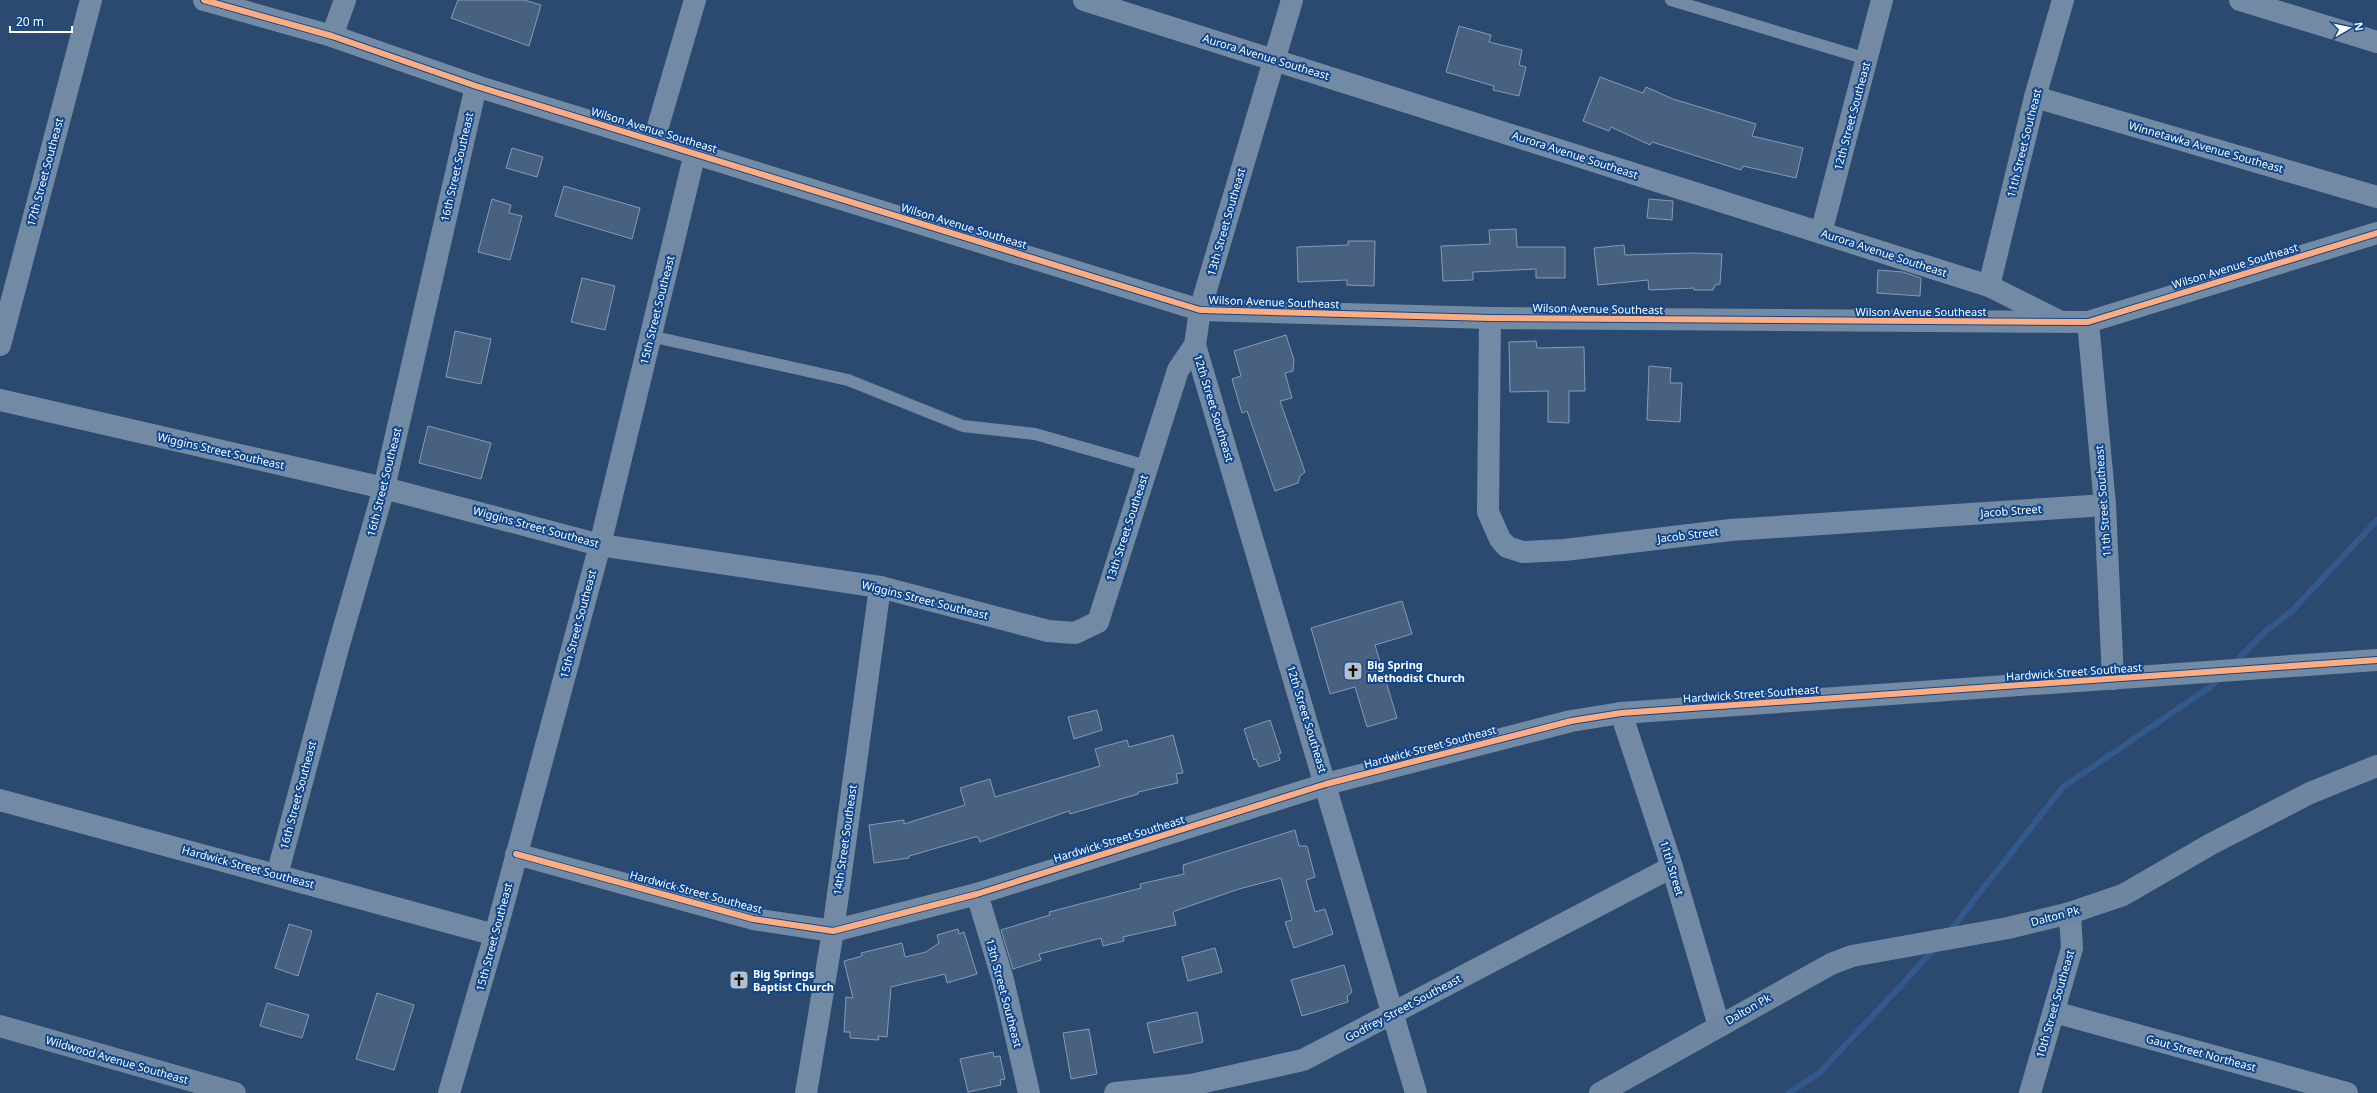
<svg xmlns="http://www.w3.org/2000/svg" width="2377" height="1093" viewBox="0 0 2377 1093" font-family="'Noto Sans',sans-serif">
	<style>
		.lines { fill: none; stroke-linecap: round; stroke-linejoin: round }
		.stream { stroke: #31598b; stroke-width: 6 }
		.building { fill: #496180; stroke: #879ab2 }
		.lane { stroke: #738aa5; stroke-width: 12 }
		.street { stroke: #738aa5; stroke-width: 22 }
		.secondary { stroke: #6f86a0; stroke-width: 22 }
		.cycleway-casing { stroke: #0f468c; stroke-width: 8 }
		.cycleway { stroke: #ffac80; stroke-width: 6 }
		.labels { text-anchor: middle; stroke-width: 4; stroke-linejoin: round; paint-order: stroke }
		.street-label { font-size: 11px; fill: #fff; stroke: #0f468c }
		.poi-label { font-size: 11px; font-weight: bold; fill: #fff; stroke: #0f468c; text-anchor: start }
	</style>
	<rect width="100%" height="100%" fill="#2c4a6f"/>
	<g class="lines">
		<!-- stream -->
		<g class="stream">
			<path d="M2234,663L2267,630L2291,612L2377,520"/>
			<path d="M1949,932L2063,787L2210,687L2220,677"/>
			<path d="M1789,1093L1819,1073L1897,990L1935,948"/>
		</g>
	</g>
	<!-- building -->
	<g class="building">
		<path d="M458,0H524L541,5L529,46L451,18Z"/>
		<path d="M1459,26L1491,35L1489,42L1522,50L1519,65L1526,67L1519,96L1493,90L1494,86L1446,72Z"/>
		<path d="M1600,77L1643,93L1646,87L1673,99L1756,124L1752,136L1803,148L1796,178L1743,166L1741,170L1652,142L1650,145L1611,127L1609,131L1583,121Z"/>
		<path d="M512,148L543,157L537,177L506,168Z"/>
		<path d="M564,186L640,208L632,239L555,216Z"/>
		<path d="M492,199L511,205L509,213L522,216L510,260L478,252Z"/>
		<path d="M1649,199L1673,201L1672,220L1647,218Z"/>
		<path d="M1516,229L1517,247H1565V278H1536V269L1473,272V280L1443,281L1441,246L1490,244L1489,230Z"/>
		<path d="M1348,241H1375L1374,286L1347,285V280L1298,282L1297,247L1348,245Z"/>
		<path d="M1624,245L1625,255L1692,253L1722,254L1720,284L1715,285L1713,290H1694V288L1649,290L1648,280L1598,285L1594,248Z"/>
		<path d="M1878,270L1903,272L1921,278L1920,296L1877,293Z"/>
		<path d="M582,278L615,286L605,330L571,322Z"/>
		<path d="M455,331L491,339L481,384L446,377Z"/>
		<path d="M1286,335L1294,360L1293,371L1285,373L1292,398L1280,401L1305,472L1300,476L1298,483L1275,491L1247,411L1242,413L1232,379L1241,376L1234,351Z"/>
		<path d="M1536,341L1537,348L1584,347L1585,391H1569V423L1548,422V391L1510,392L1509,342Z"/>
		<path d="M1649,366L1671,368L1670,383H1682L1680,422L1647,420Z"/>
		<path d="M428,426L491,443L481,479L419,463Z"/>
		<path d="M1402,601L1412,634L1375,645L1397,718L1367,727L1355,687L1330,694L1311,628Z"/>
		<path d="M1097,710L1102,730L1074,739L1068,717Z"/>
		<path d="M1270,720L1281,753L1278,754L1280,760L1259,767L1256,759L1254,760L1244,729Z"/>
		<path d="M1173,735L1183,773L1176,774L1178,783L1138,792V794L1070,814L1069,811L980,842L978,837H975L909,856V858L874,863L869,825L904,820V824L965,805L960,788L990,779L995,797L1100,766L1095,749L1127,740L1129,747Z"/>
		<path d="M1295,830L1299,846H1307L1315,877L1306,880L1315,912L1325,909L1333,934L1294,948L1285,922L1292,920L1281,878L1239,889L1175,911L1173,913L1176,925L1123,937L1124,941L1103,946L1101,938L1039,954L1041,960L1013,969L1001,930L1050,915L1049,912L1141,888L1140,884L1184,874L1183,865Z"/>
		<path d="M289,924L312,931L298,976L275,968Z"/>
		<path d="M958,929L959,934L964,932L977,974L947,983L945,974L891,987L887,1037L878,1036L879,1040L850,1038V1032H844L846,997L853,998L844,961L862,956L861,953L902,943L905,957L926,952L939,943L937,935Z"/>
		<path d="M1215,948L1222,972L1188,981L1182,957Z"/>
		<path d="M1344,965L1352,992L1347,996L1348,1002L1302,1016L1291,980Z"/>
		<path d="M377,993L414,1005L394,1070L356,1059Z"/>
		<path d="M267,1003L309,1015L302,1038L260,1026Z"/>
		<path d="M1197,1012L1203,1042L1154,1053L1147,1023Z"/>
		<path d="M1089,1029L1097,1074L1071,1079L1063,1033Z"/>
		<path d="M993,1052L994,1057L1000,1056L1005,1079L1000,1080L1001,1085L968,1092L960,1059Z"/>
	</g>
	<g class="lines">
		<!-- lane -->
		<g class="lane">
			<path d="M1671,0L1867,59"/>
			<path d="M650,336L848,380L963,426L1035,434L1147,466"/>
		</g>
		<!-- street -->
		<g class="street">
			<path d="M204,0L332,36L476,86L1200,310L1490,318L2088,322L2377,233"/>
			<path d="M1084,0L1989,286L2057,320"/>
			<path d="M2240,0L2377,42"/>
			<path d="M332,36L345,0"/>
			<path d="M2035,97L2377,197"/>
			<path d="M654,140L695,0"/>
			<path d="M1821,233L1882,0"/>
			<path d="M1989,286L2035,97L2063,0"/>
			<path d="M1490,318L1488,512L1500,539L1507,547L1523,552L1564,550L1731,530L2105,505"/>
			<path d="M2088,322L2105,505L2113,679"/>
			<path d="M0,345L91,0"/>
			<path d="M1195,345L1416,1093"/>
			<path d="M0,400L384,488L600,545L880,587L1048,631L1075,633L1098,622L1178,370L1195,345L1200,310L1292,0"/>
			<path d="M1621,713L1672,867L1719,1026"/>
			<path d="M0,800L495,935"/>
			<path d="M516,854L753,919L833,931L977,894L1326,784L1571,721L1621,713L2377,660"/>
			<path d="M277,875L338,648L384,488L476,86"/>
			<path d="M977,894L1003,980L1029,1093"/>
			<path d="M2054,1012L2347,1093"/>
			<path d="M449,1093L495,935L600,545L695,153"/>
			<path d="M806,1093L833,931L880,587"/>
			<path d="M1115,1093L1191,1085L1303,1060L1672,867"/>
			<path d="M2030,1093L2072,948L2070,913"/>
		</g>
		<!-- secondary -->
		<g class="secondary">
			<path d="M0,1026L235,1093"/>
			<path d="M1600,1093L1831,964L1852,956L2008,928L2070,913L2123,895L2211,844L2310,793L2377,766"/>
		</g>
		<defs>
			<g id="cycleway">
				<path d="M204,0L332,36L476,86L1200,310L1490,318L2088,322L2377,233"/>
				<path d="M516,854L753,919L833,931L977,894L1326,784L1571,721L1621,713L2377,660"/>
			</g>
		</defs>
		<!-- cycleway casing -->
		<use href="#cycleway" class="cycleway-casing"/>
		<!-- cycleway -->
		<use href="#cycleway" class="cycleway"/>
	</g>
	<!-- icons -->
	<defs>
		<symbol id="church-square" viewBox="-11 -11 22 22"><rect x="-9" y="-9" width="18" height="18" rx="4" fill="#b5c0cd" stroke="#0f468c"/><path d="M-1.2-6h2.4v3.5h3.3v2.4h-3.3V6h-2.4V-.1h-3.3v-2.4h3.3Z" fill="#111"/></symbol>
	</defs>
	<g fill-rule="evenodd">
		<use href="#church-square" x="1342" y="660" width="22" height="22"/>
		<use href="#church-square" x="728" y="969" width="22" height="22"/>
	</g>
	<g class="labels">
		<!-- street labels -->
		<g class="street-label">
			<text transform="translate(1266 57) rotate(17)" y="4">Aurora Avenue Southeast</text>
			<text transform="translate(1852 116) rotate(-75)" y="4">12th Street Southeast</text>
			<text transform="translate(654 130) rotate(17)" y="4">Wilson Avenue Southeast</text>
			<text transform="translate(2024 143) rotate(-76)" y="4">11th Street Southeast</text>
			<text transform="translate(2206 147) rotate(16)" y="4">Winnetawka Avenue Southeast</text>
			<text transform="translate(1575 155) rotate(18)" y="4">Aurora Avenue Southeast</text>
			<text transform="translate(457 167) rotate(-77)" y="4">16th Street Southeast</text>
			<text transform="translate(45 172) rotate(-75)" y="4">17th Street Southeast</text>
			<text transform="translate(1226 222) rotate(-74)" y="4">13th Street Southeast</text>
			<text transform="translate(964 226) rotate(17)" y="4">Wilson Avenue Southeast</text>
			<text transform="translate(1884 253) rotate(18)" y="4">Aurora Avenue Southeast</text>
			<text transform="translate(2235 266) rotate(-17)" y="4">Wilson Avenue Southeast</text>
			<text transform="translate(1274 302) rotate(2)" y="4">Wilson Avenue Southeast</text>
			<text transform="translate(1598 309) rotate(1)" y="4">Wilson Avenue Southeast</text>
			<text transform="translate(657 310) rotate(-76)" y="4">15th Street Southeast</text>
			<text x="1921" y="316">Wilson Avenue Southeast</text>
			<text transform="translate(1214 408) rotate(73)" y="4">12th Street Southeast</text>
			<text transform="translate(221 451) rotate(13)" y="4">Wiggins Street Southeast</text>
			<text transform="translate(384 482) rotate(-76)" y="4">16th Street Southeast</text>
			<text transform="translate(2103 501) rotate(-94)" y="4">11th Street Southeast</text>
			<text transform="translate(2011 511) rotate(-4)" y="4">Jacob Street</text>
			<text transform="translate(536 527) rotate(15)" y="4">Wiggins Street Southeast</text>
			<text transform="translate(1127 528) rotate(-72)" y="4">13th Street Southeast</text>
			<text transform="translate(1688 535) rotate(-7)" y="4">Jacob Street</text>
			<text transform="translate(925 600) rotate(14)" y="4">Wiggins Street Southeast</text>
			<text transform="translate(578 624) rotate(-75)" y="4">15th Street Southeast</text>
			<text transform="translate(2074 672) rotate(-4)" y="4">Hardwick Street Southeast</text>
			<text transform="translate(1751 694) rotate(-4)" y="4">Hardwick Street Southeast</text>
			<text transform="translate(1307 719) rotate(73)" y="4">12th Street Southeast</text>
			<text transform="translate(1430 747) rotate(-15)" y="4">Hardwick Street Southeast</text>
			<text transform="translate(298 795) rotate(-75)" y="4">16th Street Southeast</text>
			<text transform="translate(1119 839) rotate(-17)" y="4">Hardwick Street Southeast</text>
			<text transform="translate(845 840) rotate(-82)" y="4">14th Street Southeast</text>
			<text transform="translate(248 867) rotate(15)" y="4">Hardwick Street Southeast</text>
			<text transform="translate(1672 868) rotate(73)" y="4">11th Street</text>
			<text transform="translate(696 892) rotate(15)" y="4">Hardwick Street Southeast</text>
			<text transform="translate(2055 916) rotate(-15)" y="4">Dalton Pk</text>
			<text transform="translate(494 937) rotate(-75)" y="4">15th Street Southeast</text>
			<text transform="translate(1004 993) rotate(75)" y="4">13th Street Southeast</text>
			<text transform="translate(2055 1004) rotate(-74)" y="4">10th Street Southeast</text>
			<text transform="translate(1403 1008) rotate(-28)" y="4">Godfrey Street Southeast</text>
			<text transform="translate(1748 1009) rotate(-30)" y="4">Dalton Pk</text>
			<text transform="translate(2201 1053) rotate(15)" y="4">Gaut Street Northeast</text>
			<text transform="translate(117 1060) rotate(16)" y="4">Wildwood Avenue Southeast</text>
		</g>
		<!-- poi labels -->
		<g class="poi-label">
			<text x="1367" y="669">Big Spring<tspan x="1367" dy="13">Methodist Church</tspan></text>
			<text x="753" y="978">Big Springs<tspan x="753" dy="13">Baptist Church</tspan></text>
		</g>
	</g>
	<!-- north arrow -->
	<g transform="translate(2349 28) rotate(81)" stroke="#0f468c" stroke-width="3" paint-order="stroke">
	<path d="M0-3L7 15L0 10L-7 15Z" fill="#ffffff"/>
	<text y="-6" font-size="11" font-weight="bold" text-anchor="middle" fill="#ffffff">N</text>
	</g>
	<!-- scale -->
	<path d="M10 26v6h62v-6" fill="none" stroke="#ffffff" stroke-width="2"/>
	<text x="16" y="26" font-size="12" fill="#ffffff" stroke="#0f468c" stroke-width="3" paint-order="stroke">20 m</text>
</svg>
